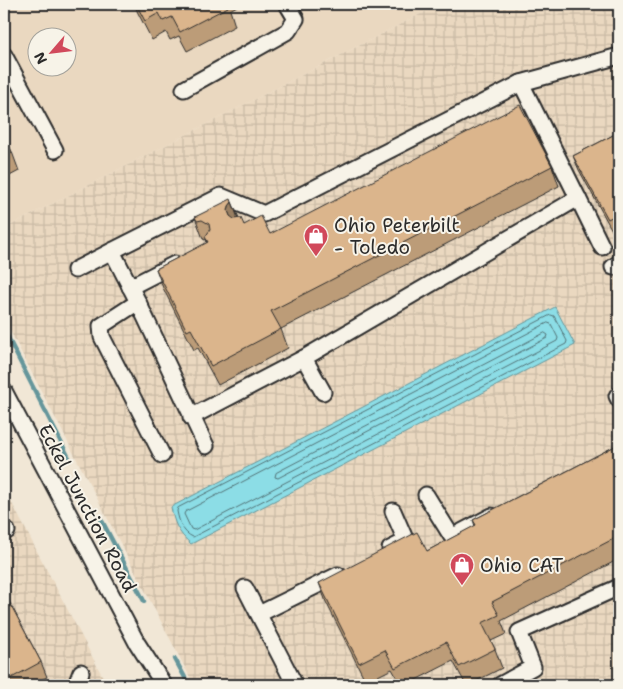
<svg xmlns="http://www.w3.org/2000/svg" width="623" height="689" viewBox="0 0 623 689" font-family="'Shantell Sans',sans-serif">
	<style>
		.built { fill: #ead8c0; fill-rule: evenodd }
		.industrial { fill: url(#industrial-grid) }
		.water { fill: #8cdde6; stroke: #65969b }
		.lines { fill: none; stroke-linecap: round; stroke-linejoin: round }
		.shore { stroke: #527276; stroke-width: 1 }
		.stream { stroke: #65969b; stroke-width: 4.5 }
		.minor-casing { stroke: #2b2b2b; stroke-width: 19 }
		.minor { stroke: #f7f3e8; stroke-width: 15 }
		.wall { fill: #bc9c78; stroke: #2b2b2b }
		.shaded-wall { fill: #997f62; stroke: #2b2b2b }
		.building { fill: #dbb58c; stroke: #2b2b2b }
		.labels { text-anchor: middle; stroke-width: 4; stroke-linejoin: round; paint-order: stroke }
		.poi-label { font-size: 19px; fill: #2b2b2b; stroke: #f7f3e8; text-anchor: start }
		.street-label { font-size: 19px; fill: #2b2b2b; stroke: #f7f3e8 }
	</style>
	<defs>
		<pattern id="industrial-grid" width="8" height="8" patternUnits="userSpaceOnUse" patternTransform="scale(1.25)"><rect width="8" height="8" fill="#ead8c0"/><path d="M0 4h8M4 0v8" fill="none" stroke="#c9baa5"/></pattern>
	</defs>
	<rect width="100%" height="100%" fill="#f1e7d6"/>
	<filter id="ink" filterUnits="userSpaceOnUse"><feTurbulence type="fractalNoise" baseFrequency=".02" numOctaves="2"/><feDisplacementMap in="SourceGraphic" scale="10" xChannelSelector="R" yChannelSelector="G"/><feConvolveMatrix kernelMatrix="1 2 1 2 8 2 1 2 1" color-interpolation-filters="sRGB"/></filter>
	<g filter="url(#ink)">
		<!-- built -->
		<path class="built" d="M4,4H440L4,229ZM38,38H68V68H38Z"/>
		<!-- industrial -->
		<g class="industrial">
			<path d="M440,4H619V685H194L4,319V229Z"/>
			<path d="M4,488L107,685H4Z"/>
		</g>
		<!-- water -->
		<path class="water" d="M555,307L575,345L191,544C178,533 174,523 171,507Z"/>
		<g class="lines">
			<!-- shore -->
			<g class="shore">
				<path d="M551,315L554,316L567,341L566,344L193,537C183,533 179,522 177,511L178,508Z"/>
				<path d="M548,323L551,324L558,338L557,341L194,530L191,529L184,514L185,512Z"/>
				<path d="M545,333L548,335L547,338L278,478L275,477L276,473Z"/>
			</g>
			<!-- stream -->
			<g class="stream">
				<path d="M4,330L70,460"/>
				<path d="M101,519L144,601"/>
				<path d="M175,659L189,685"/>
			</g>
			<defs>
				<g id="minor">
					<path d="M4,55L55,150"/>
					<path d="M521,83L578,198"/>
					<path d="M184,89L288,31L296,19L287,4"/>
					<path d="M613,267L619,263"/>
					<path d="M75,270L112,251"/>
					<path d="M130,287L175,264"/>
					<path d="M138,302L101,326L102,337L162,455"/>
					<path d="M304,358L578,198L602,247"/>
					<path d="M4,391L137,643L164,685"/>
					<path d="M617,396L619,400"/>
					<path d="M191,417L304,358L323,392"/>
					<path d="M206,446L138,302L112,251L221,196L264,214L521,83L619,56"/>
					<path d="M426,495L452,537L492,516"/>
					<path d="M4,532L7,531"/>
					<path d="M390,549L406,541L393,511"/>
					<path d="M245,588L295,685"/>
					<path d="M259,614L338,575"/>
					<path d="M76,685L81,672"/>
					<path d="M500,685L533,667L519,632L619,587"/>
				</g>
			</defs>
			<!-- minor casing -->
			<use href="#minor" class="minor-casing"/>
			<!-- minor -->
			<use href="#minor" class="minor"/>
		</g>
		<!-- wall -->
		<g class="wall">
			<path d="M134,4H236L237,6L230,10L235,26L187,51L179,36L170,40L166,32L152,40L138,13Z"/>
			<path d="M619,132V231L614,234L579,170L573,156Z"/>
			<path d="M4,136L12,152L19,171L4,179Z"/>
			<path d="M552,166L559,186L281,329L288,348L218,385L198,348L194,350L163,288L156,269L207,243L206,239L204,240L202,236L195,217L232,202L239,218L244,225L270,234Z"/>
			<path d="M619,444V559L501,621L506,634L491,641L495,649L502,668L468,685H466L453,661L406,685H401L392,669L366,682L326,602L319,583L427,551L475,526L473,520Z"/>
			<path d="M4,592L41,662L47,677L31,685H4Z"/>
		</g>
		<!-- shaded-wall -->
		<path class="shaded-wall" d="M232,202L239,221L235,230L228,211L229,206Z"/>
		<!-- building -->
		<g class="building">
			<path d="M136,4H227L228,7L180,32L172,17L163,21L159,13L145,21Z"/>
			<path d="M520,105L552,166L271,311L281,329L211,366L191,329L187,331L156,269L208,242L205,237L210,230L209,224L202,220L197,221L195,217L231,199L232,202L229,206L228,211L230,216L234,219L241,218L244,225L261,216L270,234Z"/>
			<path d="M619,132V213L608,219L573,156Z"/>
			<path d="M4,136L12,152L4,156Z"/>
			<path d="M619,444V536L492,602L499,615L482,623L495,649L459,667L446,642L395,668L385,650L359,663L319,583L417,532L427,551L476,525L473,520Z"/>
			<path d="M4,592L41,662L4,682Z"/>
		</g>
	</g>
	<!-- icons -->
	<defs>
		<symbol id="shop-pin" viewBox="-11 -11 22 30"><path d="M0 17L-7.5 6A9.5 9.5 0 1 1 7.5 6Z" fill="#d1495b" stroke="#f7f3e8"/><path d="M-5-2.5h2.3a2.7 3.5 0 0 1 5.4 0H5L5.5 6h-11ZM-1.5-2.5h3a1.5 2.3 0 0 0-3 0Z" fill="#fff"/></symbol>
	</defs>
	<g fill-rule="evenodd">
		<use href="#shop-pin" x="302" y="222" width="28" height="38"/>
		<use href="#shop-pin" x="448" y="551" width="28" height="38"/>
	</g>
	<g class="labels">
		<!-- poi labels -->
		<g class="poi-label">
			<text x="334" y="232">Ohio Peterbilt<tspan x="334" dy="22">- Toledo</tspan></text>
			<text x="480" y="572">Ohio CAT</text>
		</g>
		<!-- street labels -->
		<g class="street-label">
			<text transform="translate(88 508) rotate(62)" y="7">Eckel Junction Road</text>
		</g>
	</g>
	<!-- margin -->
	<rect width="623" height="689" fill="none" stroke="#f7f3e8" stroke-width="20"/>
	<rect x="10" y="10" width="603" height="669" fill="none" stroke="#2b2b2b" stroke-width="2" filter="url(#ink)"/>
	<!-- north arrow -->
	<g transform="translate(52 52) rotate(242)"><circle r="24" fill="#f7f3e8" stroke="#a5a39c"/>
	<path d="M0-4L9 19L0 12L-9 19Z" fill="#d1495b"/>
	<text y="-8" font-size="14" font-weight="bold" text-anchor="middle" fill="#2b2b2b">N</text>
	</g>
</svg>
